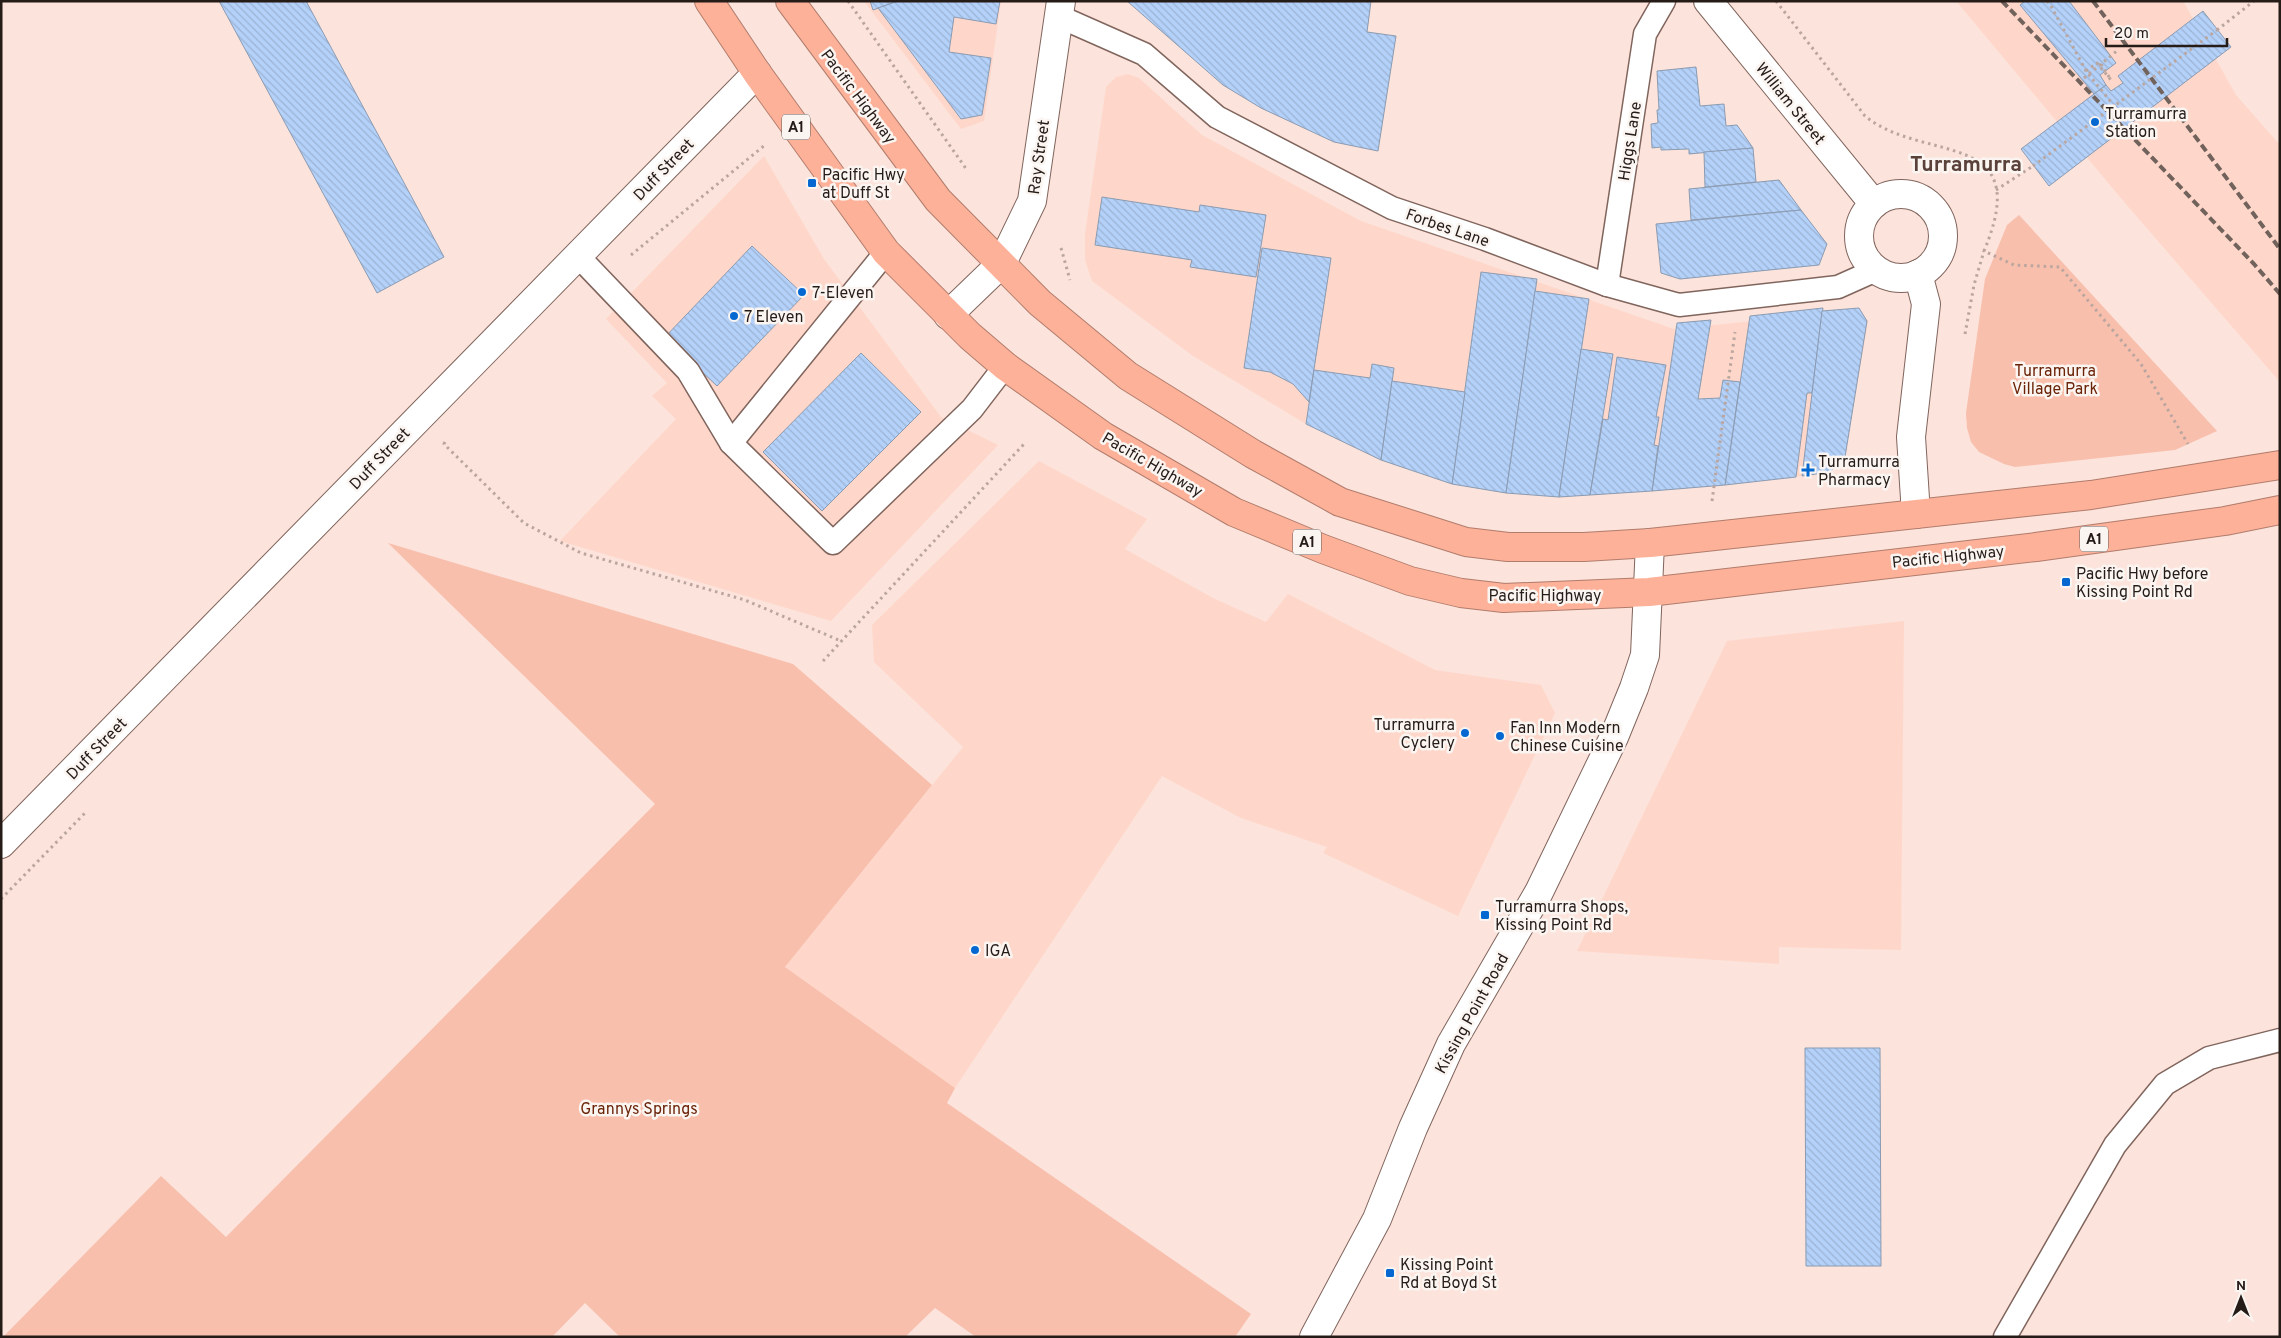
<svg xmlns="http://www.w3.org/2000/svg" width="2281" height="1338" viewBox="0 0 2281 1338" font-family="Overpass,sans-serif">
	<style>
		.built { fill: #fed7ca }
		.green { fill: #f8bfad }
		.building { fill: url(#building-back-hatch); stroke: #8b9bb1 }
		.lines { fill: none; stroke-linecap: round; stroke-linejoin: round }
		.lane-casing { stroke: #80655d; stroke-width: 25 }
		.street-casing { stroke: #80655d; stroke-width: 30 }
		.secondary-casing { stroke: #80655d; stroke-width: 30 }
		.highway-casing { stroke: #b17c6c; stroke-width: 30 }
		.path { stroke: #baa69f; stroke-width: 3; stroke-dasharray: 2.5 4; stroke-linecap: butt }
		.lane { stroke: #fff; stroke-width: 22 }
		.street { stroke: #fff; stroke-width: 28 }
		.secondary { stroke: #fff; stroke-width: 28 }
		.highway { stroke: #fdb199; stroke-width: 28 }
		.rail { stroke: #71625c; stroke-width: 4; stroke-dasharray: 8 4; stroke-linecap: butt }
		.path-bridge { stroke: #baa69f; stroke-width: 3; stroke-dasharray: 2.5 4; stroke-linecap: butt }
		.poi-dot { fill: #0568d1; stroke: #fbf5f2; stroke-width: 2 }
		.labels { text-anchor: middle; stroke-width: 5; stroke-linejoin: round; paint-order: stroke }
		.shield { fill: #fbf5f2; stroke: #655c59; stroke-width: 1 }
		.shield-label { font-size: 15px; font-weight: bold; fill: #251b17 }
		.street-label { font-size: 16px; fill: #251b17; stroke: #fbf5f2 }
		.poi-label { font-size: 16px; fill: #251b17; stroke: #fbf5f2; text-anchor: start }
		.park-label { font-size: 16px; fill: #6b2308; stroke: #fbf5f2 }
		.district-label { font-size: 21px; font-weight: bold; fill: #5a4139; stroke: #fbf5f2 }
	</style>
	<defs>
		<pattern id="building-back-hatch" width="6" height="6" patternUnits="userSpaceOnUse" patternTransform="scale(1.25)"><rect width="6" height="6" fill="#b4d1f9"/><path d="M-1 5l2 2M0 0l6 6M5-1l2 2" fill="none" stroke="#9bb3d5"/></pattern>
	</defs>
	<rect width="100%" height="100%" fill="#fce3db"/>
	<!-- built -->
	<g class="built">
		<path d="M864,1H1001L984,121L961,129Z"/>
		<path d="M1956,1H2183L2236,95L2280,145V382L2125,203Z"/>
		<path d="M1128,74L1139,78L1202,135L1361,221L1674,329L1860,310L1868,321L1845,457L1830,472L1802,476L1652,491L1559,497L1506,493L1452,484L1381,460L1306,424L1193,356L1092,281L1085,260V234L1106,87L1116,77Z"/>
		<path d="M764,156L824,259L941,417L998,445L831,621L560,541L676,419L652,396L667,383L606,319Z"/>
		<path d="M1039,461L1147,519L1125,549L1213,598L1266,622L1288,594L1435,670L1541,685L1555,713L1458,916L1323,853L1327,847L1241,818L1162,776L955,1088L785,967L963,747L874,662L872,625Z"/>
		<path d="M1904,621L1901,950L1779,947V964L1577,951L1727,641Z"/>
	</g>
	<!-- green -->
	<g class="green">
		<path d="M2019,215L2217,431L2175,450L2015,467L2004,464L1979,452L1971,442L1967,428L1966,413L1985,279L2007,225Z"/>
		<path d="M388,543L793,664L932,785L785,967L955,1088L947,1103L1251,1314L1235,1337H976L935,1308L905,1337H620L585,1303L552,1337H3L161,1176L226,1237L655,804Z"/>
	</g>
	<!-- building -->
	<g class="building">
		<path d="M219,1H306L444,257L377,293Z"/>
		<path d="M870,1H898L873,10Z"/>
		<path d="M898,1H1000L996,24L954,17L949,52L991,58L982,115L961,119L878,8Z"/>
		<path d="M1127,1H1371L1367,32L1396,36L1378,151L1334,142L1261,108L1223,85Z"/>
		<path d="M2025,1H2069L2116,63L2100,75L2106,85L2094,94L2020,5Z"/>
		<path d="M2203,11L2231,47L2049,186L2021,149L2106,85L2111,91L2123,83L2118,76Z"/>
		<path d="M1696,67L1700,106L1724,104L1726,126L1737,125L1753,148L1689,154V149L1661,150V147L1652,148L1651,124L1658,123L1657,110H1659L1657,71Z"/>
		<path d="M1753,148L1756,182L1705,187L1704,152Z"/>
		<path d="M1779,180L1801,210L1691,220L1689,189Z"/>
		<path d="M1102,197L1199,212L1200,205L1266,215L1256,277L1190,267L1192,260L1095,245Z"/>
		<path d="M1801,210L1827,244L1819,265L1680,279L1661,273L1656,224Z"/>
		<path d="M752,246L804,295L717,386L665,337Z"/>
		<path d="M1262,248L1331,258L1309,402L1293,384L1270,372L1244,368Z"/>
		<path d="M1481,272L1537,279L1506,493L1452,484Z"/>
		<path d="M1535,291L1589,299L1559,497L1506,493Z"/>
		<path d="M1823,308L1812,393H1807L1796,477L1725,485L1750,316Z"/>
		<path d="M1859,308L1867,321L1845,457L1830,472L1802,476L1822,311Z"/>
		<path d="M1711,320L1698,399L1720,398L1723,380L1740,382L1725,485L1652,491L1677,323Z"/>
		<path d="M1581,349L1613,354L1590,495L1559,497Z"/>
		<path d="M861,353L921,412L822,511L763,452Z"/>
		<path d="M1617,357L1666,365L1656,417H1659L1654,445L1658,446L1652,491L1590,495L1603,419L1608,420Z"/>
		<path d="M1372,364L1394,368L1381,460L1306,424L1314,370L1370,378Z"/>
		<path d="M1392,381L1465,392L1452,484L1381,460Z"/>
		<path d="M1805,1048H1880L1881,1266H1806Z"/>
	</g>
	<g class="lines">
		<defs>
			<g id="lane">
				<path d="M1058,16L1144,54L1217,117L1392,208L1485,239L1607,285L1679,305L1838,287L1876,270"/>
				<path d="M578,256L688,371L731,443L833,543L972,409L1005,366"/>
				<path d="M1607,285L1645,34L1664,1"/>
				<path d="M731,443L886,252"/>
				<path d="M2005,1337L2115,1145L2165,1084L2209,1058L2280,1040"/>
			</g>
			<g id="street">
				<path d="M1708,1L1874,204"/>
				<circle cx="1901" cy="236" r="42"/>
				<path d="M948,315L1002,263L1032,201L1061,1"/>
				<path d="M1916,514L1911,437L1926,304L1918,274"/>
				<path d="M1,844L757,73"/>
			</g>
			<path id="secondary" d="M1314,1337L1377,1219L1413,1128L1451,1044L1539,892L1614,737L1634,688L1645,655L1650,543"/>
			<g id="highway">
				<path d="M709,1L757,73L886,252L970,336L1005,366L1103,436L1234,512L1323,549L1410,581L1461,593L1504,598L1649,592L2036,547L2225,521L2280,510"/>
				<path d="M790,1L938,200L1040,303L1128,376L1253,454L1340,502L1466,542L1508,547H1584L1650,543L2091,495L2280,465"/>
			</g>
		</defs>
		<!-- lane casing -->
		<use href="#lane" class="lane-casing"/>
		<!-- street casing -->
		<use href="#street" class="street-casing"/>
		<!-- secondary casing -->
		<use href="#secondary" class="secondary-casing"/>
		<!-- highway casing -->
		<use href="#highway" class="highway-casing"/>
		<!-- path -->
		<g class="path">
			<path d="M848,1L967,170"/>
			<path d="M1776,1L1865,116C1923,164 2036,127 1984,251L2014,265L2060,267L2141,364L2188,444"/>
			<path d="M2047,1L2051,6"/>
			<path d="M2217,30L2254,1"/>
			<path d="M2101,64L2111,80"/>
			<path d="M2084,78L2118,50"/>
			<path d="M1996,190L2033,166"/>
			<path d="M1061,248L1070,280"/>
			<path d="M631,255L765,145"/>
			<path d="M1965,334L1974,285L1984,251"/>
			<path d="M445,442L444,444L524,523L581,553L745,600L841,641"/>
			<path d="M1712,501L1735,332"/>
			<path d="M823,661L1024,444"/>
			<path d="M1,899L86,812"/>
		</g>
		<!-- lane -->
		<use href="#lane" class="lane"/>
		<!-- street -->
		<use href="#street" class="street"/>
		<!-- secondary -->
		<use href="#secondary" class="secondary"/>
		<!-- highway -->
		<use href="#highway" class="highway"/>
		<!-- rail -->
		<g class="rail">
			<path d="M2002,1L2254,264L2280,294"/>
			<path d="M2093,1L2280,249"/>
		</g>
		<!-- path-bridge -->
		<g class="path-bridge">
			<path d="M2051,6L2086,71L2115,107"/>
			<path d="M2086,71L2097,63L2111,80"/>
			<path d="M2033,166L2217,30"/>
		</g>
	</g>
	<!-- markers -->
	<g class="poi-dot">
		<circle cx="2095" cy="122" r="5"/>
		<rect x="807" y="178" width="10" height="10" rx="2.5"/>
		<circle cx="802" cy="292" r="5"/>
		<circle cx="734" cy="316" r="5"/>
		<path d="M1805.5 462.5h5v5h5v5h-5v5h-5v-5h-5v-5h5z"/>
		<rect x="2061" y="577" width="10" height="10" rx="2.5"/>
		<circle cx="1465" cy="733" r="5"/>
		<circle cx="1500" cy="736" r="5"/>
		<rect x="1480" y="910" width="10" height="10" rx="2.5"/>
		<circle cx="975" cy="950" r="5"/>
		<rect x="1385" y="1268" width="10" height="10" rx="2.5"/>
	</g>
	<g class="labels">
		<!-- shield labels -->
		<g class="shield">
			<rect x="782" y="114.5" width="28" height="25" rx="4"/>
			<rect x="2080" y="526.5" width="28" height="25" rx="4"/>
			<rect x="1293" y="529.5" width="28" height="25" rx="4"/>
		</g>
		<g class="shield-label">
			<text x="796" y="132">A1</text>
			<text x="2094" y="544">A1</text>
			<text x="1307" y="547">A1</text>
		</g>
		<!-- street labels -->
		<g class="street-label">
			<text transform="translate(859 96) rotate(53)" y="6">Pacific Highway</text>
			<text transform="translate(1791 103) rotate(51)" y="6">William Street</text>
			<text transform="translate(1629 141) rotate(-81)" y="6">Higgs Lane</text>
			<text transform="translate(1038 157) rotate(-82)" y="6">Ray Street</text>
			<text transform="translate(663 169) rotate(-46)" y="6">Duff Street</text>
			<text transform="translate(1448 227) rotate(19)" y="6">Forbes Lane</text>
			<text transform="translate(379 458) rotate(-46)" y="6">Duff Street</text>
			<text transform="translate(1153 464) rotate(30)" y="6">Pacific Highway</text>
			<text transform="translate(1948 556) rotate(-6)" y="6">Pacific Highway</text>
			<text x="1545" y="601">Pacific Highway</text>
			<text transform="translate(96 748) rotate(-46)" y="6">Duff Street</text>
			<text transform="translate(1471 1013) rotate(-61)" y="6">Kissing Point Road</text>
		</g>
		<!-- poi labels -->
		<g class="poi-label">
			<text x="2105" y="119">Turramurra<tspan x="2105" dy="18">Station</tspan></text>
			<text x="822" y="180">Pacific Hwy<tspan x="822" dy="18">at Duff St</tspan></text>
			<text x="812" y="298">7-Eleven</text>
			<text x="744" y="322">7 Eleven</text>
			<text x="1818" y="467">Turramurra<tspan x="1818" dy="18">Pharmacy</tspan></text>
			<text x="2076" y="579">Pacific Hwy before<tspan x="2076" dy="18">Kissing Point Rd</tspan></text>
			<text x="1455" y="730" text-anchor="end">Turramurra<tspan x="1455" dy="18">Cyclery</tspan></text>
			<text x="1510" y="733">Fan Inn Modern<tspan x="1510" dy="18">Chinese Cuisine</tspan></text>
			<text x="1495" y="912">Turramurra Shops,<tspan x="1495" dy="18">Kissing Point Rd</tspan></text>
			<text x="985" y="956">IGA</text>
			<text x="1400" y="1270">Kissing Point<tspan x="1400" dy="18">Rd at Boyd St</tspan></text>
		</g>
		<!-- park labels -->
		<g class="park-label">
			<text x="2055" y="376">Turramurra<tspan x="2055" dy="18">Village Park</tspan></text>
			<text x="639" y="1114">Grannys Springs</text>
		</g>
		<!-- district labels -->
		<g class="district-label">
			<text x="1966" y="171">Turramurra</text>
		</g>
	</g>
	<!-- border -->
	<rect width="2281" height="1338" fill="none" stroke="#251b17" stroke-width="5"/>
	<!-- north arrow -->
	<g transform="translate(2241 1298)" stroke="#fbf5f2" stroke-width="4" paint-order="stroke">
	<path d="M0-4L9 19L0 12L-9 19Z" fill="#251b17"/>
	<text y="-8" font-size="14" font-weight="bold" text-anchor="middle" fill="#251b17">N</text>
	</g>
	<!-- scale -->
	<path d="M2106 38v8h121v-8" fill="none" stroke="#251b17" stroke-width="2.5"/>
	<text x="2114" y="38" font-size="15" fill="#251b17" stroke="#fbf5f2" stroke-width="4" paint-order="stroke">20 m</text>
</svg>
